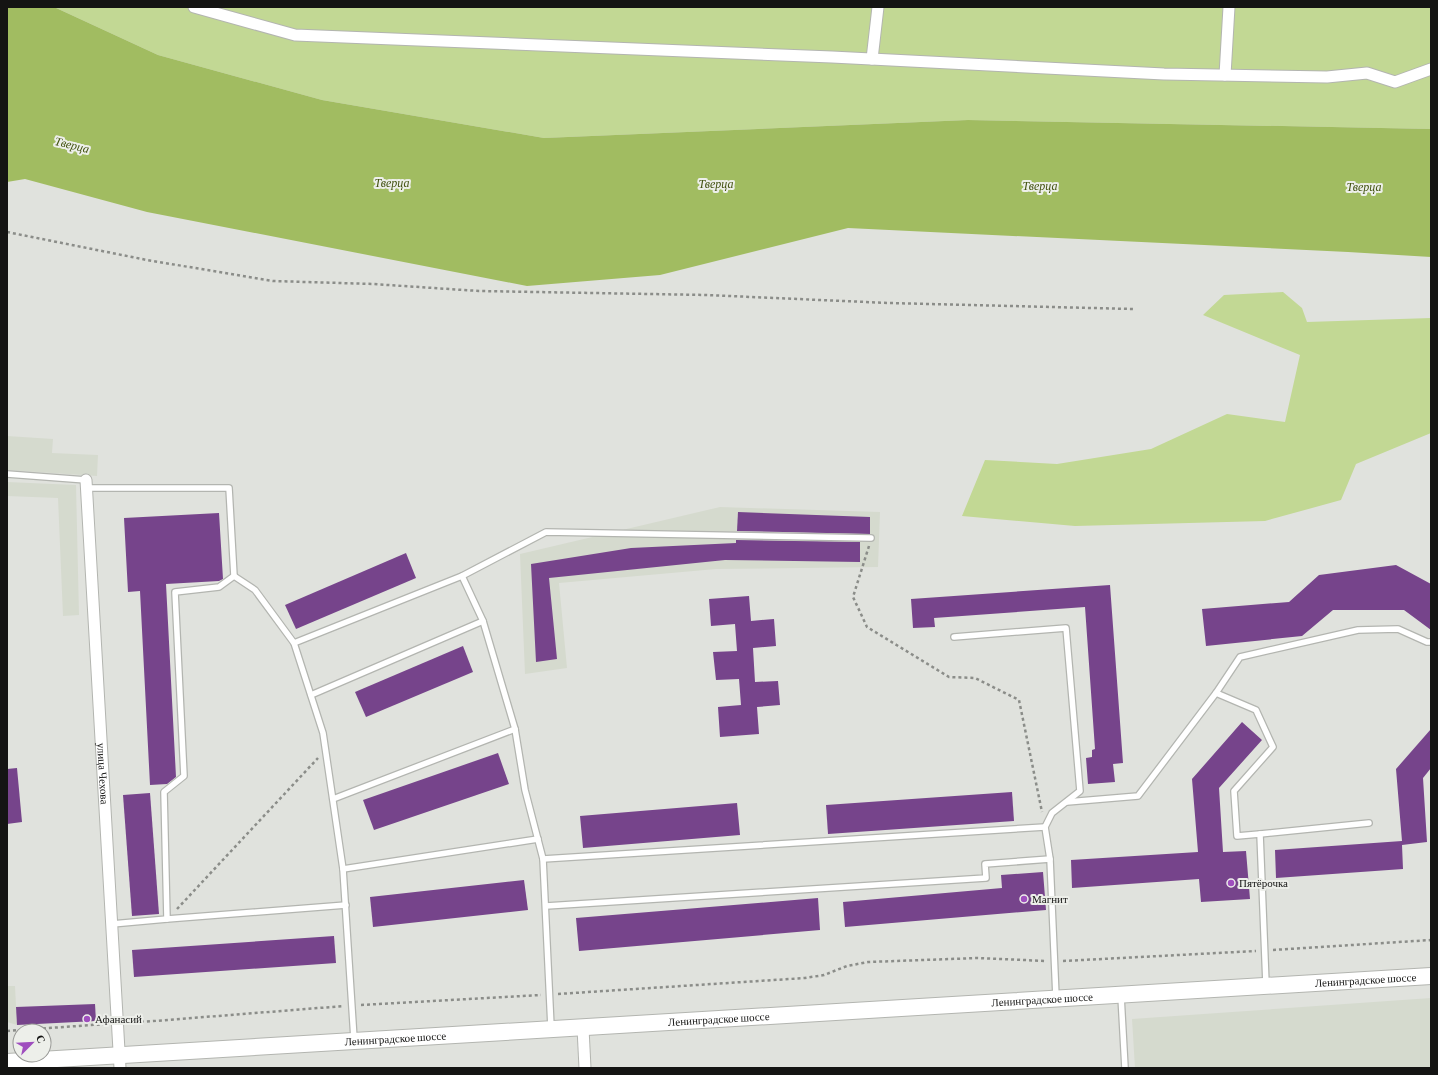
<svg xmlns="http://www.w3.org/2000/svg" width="1438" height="1075" viewBox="0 0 1438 1075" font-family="'Crimson Pro',serif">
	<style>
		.built { fill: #d5dace }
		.green { fill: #c2d894 }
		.water { fill: #a1bc61 }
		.building { fill: #76448b }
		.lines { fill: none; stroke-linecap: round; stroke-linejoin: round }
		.service-casing { stroke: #b3b5b0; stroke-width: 8 }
		.minor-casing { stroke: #b3b5b0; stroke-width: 13 }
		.secondary-casing { stroke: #b3b5b0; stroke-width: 18 }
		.path { stroke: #8b8d89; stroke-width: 2.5; stroke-dasharray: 3 3; stroke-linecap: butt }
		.service { stroke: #fff; stroke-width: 5.5 }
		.minor { stroke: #fff; stroke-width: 11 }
		.secondary { stroke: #fff; stroke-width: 16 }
		.poi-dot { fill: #9f4ebe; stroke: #edefea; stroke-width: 1.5 }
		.labels { text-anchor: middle; stroke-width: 4; stroke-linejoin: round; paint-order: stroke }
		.street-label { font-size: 11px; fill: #141413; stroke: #edefea }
		.poi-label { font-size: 11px; fill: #141413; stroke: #edefea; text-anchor: start }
		.water-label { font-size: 12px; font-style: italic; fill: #425210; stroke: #edefea }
	</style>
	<rect width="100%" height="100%" fill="#e0e2dd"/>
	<!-- built -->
	<g class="built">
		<path d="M7,436L53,439L52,453L98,455L97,476L7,470Z"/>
		<path d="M7,482L76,485L79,615L63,616L58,498L7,496Z"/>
		<path d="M720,507L880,512L878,567L716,569L559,583L567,668L525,674L520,554Z"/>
		<path d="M7,986H15L17,1025L7,1022Z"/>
		<path d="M1431,998V1068H1135L1132,1019Z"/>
	</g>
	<!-- green -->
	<g class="green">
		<path d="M54,7H1431V129L968,120L544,138L322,100L158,55Z"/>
		<path d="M1283,292L1302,308L1307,322L1431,318V433L1356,464L1341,500L1265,521L1075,526L962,516L985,460L1057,464L1151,449L1227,414L1285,422L1300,355L1203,315L1224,295Z"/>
	</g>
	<!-- water -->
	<path class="water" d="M7,7H54L158,55L322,100L544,138L968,120L1431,129V257L1348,252L848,228L660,275L527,286L147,212L25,179L7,182Z"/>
	<!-- building -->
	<g class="building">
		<path d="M738,512L870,517V534L737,531Z"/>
		<path d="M219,513L223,579L219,581L166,584L176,777L167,784L150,785L140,591L128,592L124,518Z"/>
		<path d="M736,540L860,542V562L725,560L549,578L557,659L536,662L531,564L631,548L736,543Z"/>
		<path d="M406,553L416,578L296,629L285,605Z"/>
		<path d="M1396,565L1431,584V630L1404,610H1333L1302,636L1206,646L1202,609L1289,602L1319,575Z"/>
		<path d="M1110,585L1123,763L1113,764L1115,782L1088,784L1086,758L1092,757V750L1095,749L1085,607L934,618L935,627L913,628L911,599Z"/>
		<path d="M749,596L751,621L774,619L776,646L753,648L755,682L778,681L780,705L757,707L759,734L720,737L718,707L741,705L739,679L716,680L713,652L737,651L735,624L711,626L709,599Z"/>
		<path d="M463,646L473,672L366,717L355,692Z"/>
		<path d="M1242,722L1262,740L1219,788L1223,852L1246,851L1250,899L1201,902L1199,879L1072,888L1071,860L1198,852L1192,779Z"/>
		<path d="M1431,729V768L1423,778L1427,842L1402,845L1403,869L1276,878L1275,850L1402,841L1396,769Z"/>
		<path d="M498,753L509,784L374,830L363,800Z"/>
		<path d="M17,768L22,822L7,824V769Z"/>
		<path d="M1012,792L1014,821L828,834L826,805Z"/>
		<path d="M150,793L159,914L132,916L123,795Z"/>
		<path d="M737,803L740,835L583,848L580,816Z"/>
		<path d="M1043,872L1046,910L845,927L843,902L1002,888L1001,875Z"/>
		<path d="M524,880L528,910L373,927L370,897Z"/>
		<path d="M818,898L820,930L579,951L576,918Z"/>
		<path d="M334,936L336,963L134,977L132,950Z"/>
		<path d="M95,1004L96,1021L17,1025L16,1007Z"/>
	</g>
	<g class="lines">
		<defs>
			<g id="service">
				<path d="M7,474L86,480"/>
				<path d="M87,488H229L234,576L219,587L175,592L184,776L164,792L167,919L112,924"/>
				<path d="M234,576L255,590L294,643L323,733L343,869L354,1039"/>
				<path d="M462,576L483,621L515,729L525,790L543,859L551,1027"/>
				<path d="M954,637L1066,628L1080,791L1052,813L1045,827L1050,859"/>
				<path d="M294,643L462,576L546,532L871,538"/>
				<path d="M1216,693L1256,710L1273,747L1234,791L1237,836L1260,834L1266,984"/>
				<path d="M311,695L483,621"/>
				<path d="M333,799L515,729"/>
				<path d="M1067,802L1138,796L1216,693L1240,657L1358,630L1398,629L1427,642H1431"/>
				<path d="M1260,834L1369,823"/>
				<path d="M543,859L1045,827"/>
				<path d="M343,869L538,839"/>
				<path d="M546,906L986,878L985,864L1050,859L1056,997"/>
				<path d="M167,919L346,905"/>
				<path d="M1121,996L1125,1068"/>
			</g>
			<g id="minor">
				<path d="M194,7L295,35L832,57L1164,74L1327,77L1367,73L1395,82L1431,69"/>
				<path d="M872,59L878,7"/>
				<path d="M1225,75L1229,7"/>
				<path id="s1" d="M86,480L120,1068"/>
				<path d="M583,1028L585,1068"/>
			</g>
			<g id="secondary">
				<path id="s2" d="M7,1062L1431,976"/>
			</g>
		</defs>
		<!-- service casing -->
		<use href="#service" class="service-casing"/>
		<!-- minor casing -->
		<use href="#minor" class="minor-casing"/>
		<!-- secondary casing -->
		<use href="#secondary" class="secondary-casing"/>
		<!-- path -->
		<g class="path">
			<path d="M7,232L147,260L273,281L373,284L479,291L706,295L889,303L1133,309"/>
			<path d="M869,546L853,597L867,627L949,677L975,678L1019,700L1042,812"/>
			<path d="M177,909L318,758"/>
			<path d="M1273,950L1431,940"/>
			<path d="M1063,961L1256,951"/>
			<path d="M558,994L805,978L824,975L847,966L868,962L978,958L1046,961"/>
			<path d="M361,1005L541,995"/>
			<path d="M129,1023L344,1006"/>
			<path d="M7,1031L106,1024"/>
		</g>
		<!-- service -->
		<use href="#service" class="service"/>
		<!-- minor -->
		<use href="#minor" class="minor"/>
		<!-- secondary -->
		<use href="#secondary" class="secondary"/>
	</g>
	<!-- markers -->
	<g class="poi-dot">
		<circle cx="1231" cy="883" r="4"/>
		<circle cx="1024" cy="899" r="4"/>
		<circle cx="87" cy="1019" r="4"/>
	</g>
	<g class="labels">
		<!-- street labels -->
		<g class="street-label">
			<text dy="4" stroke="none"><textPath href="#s1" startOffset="294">улица Чехова</textPath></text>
			<text dy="4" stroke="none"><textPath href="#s2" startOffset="1361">Ленинградское шоссе</textPath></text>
			<text dy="4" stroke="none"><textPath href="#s2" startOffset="1037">Ленинградское шоссе</textPath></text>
			<text dy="4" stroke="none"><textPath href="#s2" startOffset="713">Ленинградское шоссе</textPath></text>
			<text dy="4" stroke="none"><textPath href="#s2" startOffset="389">Ленинградское шоссе</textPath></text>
		</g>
		<!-- poi labels -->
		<g class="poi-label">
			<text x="1239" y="887">Пятёрочка</text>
			<text x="1032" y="903">Магнит</text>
			<text x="95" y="1023">Афанасий</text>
		</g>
		<!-- water labels -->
		<g class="water-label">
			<text transform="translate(72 145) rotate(14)" y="4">Тверца</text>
			<text x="392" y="187">Тверца</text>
			<text x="716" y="188">Тверца</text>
			<text x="1040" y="190">Тверца</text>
			<text x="1364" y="191">Тверца</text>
		</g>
	</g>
	<!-- border -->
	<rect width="1438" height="1075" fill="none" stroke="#141413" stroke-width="16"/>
	<!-- north arrow -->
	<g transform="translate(32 1043) rotate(66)"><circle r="19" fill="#edefea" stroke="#969794"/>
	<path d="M0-3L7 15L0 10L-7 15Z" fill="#9f4ebe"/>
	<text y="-6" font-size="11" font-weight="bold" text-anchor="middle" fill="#141413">С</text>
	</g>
</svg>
